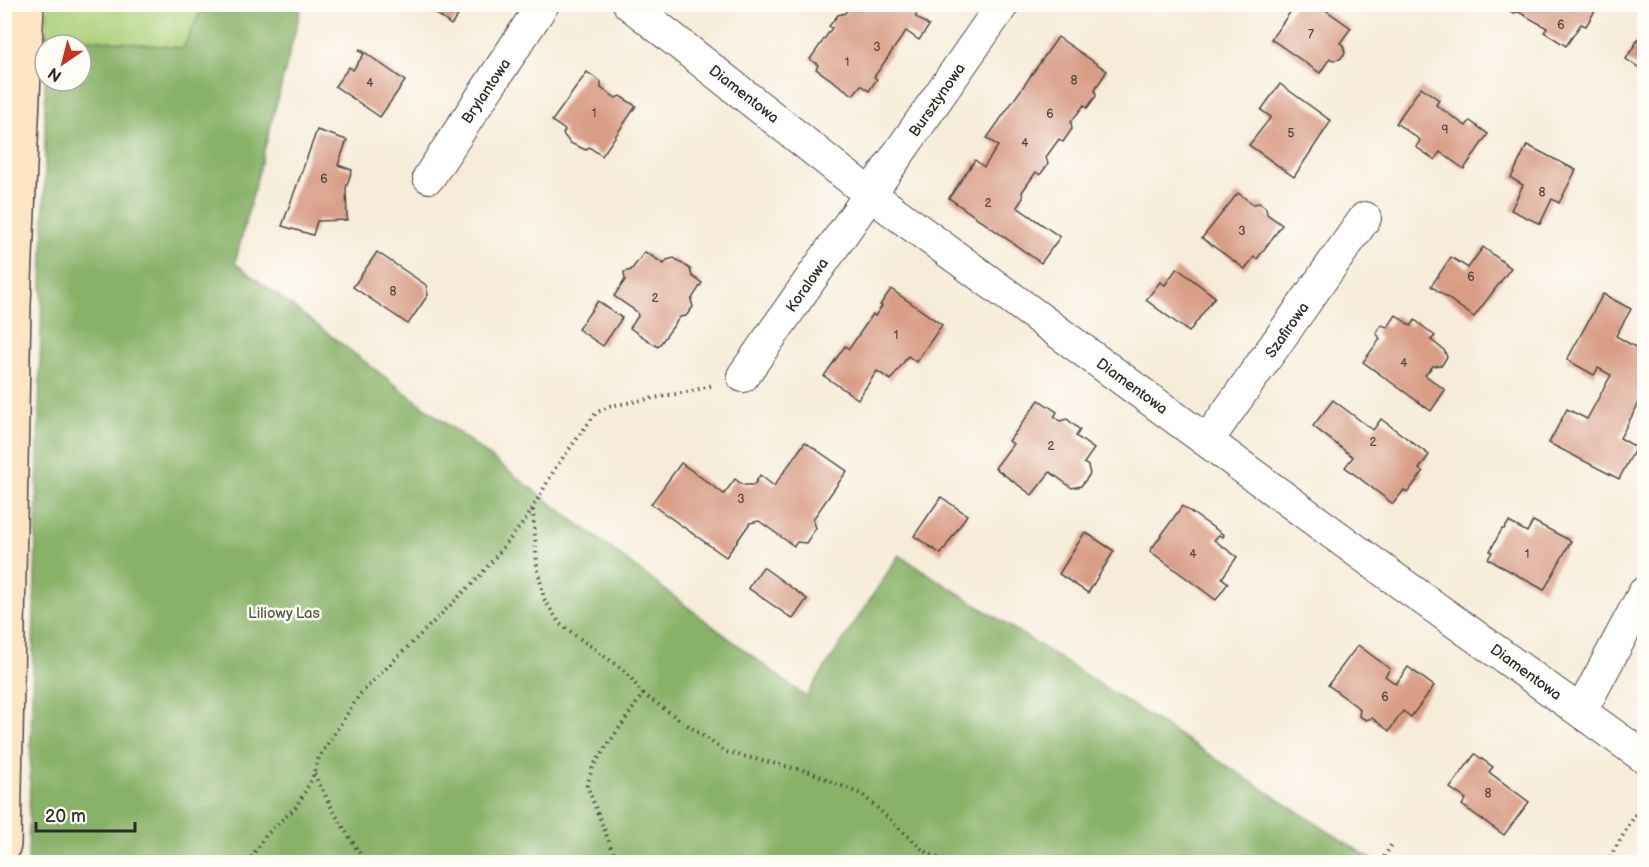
<svg xmlns="http://www.w3.org/2000/svg" width="1649" height="867" viewBox="0 0 1649 867" font-family="'Balsamiq Sans',sans-serif">
	<style>
		.green { fill: #acd079; stroke: #6c7e52; stroke-width: 1.5 }
		.forest { fill: #89b269; stroke: #5a6e4a; stroke-width: 1.5 }
		.building { fill: #d99c85 }
		.lines { fill: none; stroke-linecap: round; stroke-linejoin: round }
		.street-casing { stroke: #4a4845; stroke-width: 34 }
		.secondary-casing { stroke: #4a4845; stroke-width: 36 }
		.path { stroke: #4a4845; stroke-width: 4; stroke-dasharray: 1.5 4.5; stroke-linecap: butt }
		.street { stroke: #fff; stroke-width: 32 }
		.secondary { stroke: #fde5c5; stroke-width: 33 }
		.labels { text-anchor: middle; stroke-width: 5; stroke-linejoin: round; paint-order: stroke }
		.number-label { font-size: 12px; fill: #564742 }
		.street-label { font-size: 15px; fill: #2b2b2b; stroke: #fdfcf7 }
		.park-label { font-size: 15px; fill: #525d42; stroke: #fdfcf7 }
	</style>
	<rect width="100%" height="100%" fill="#fdfcf7"/>
	<filter id="ink" filterUnits="userSpaceOnUse"><feTurbulence type="fractalNoise" baseFrequency=".0167" numOctaves="2"/><feDisplacementMap in="SourceGraphic" scale="12" xChannelSelector="R" yChannelSelector="G"/><feConvolveMatrix kernelMatrix="1 2 1 2 8 2 1 2 1" color-interpolation-filters="sRGB"/></filter>
	<filter id="wash" filterUnits="userSpaceOnUse"><feTurbulence type="fractalNoise" baseFrequency=".008" numOctaves="4" result="noise"/><feDisplacementMap in="SourceGraphic" scale="24" xChannelSelector="R" yChannelSelector="G"/><feGaussianBlur stdDeviation="1.35" result="paint"/><feColorMatrix in="noise" values="0 0 0 0 0 0 0 0 0 0 0 0 0 0 0 0 0 1.4 0 .05"/><feComposite in="paint" operator="in"/></filter>
	<g filter="url(#wash)">
		<rect width="100%" height="100%" fill="#f7ecd9"/>
		<!-- green -->
		<path class="green" d="M48,5H204L183,48L45,35Z"/>
		<!-- forest -->
		<path class="forest" d="M204,4L302,5L235,263L806,697L899,555L1376,862H28L45,169V81H81V45H45V35L183,48Z"/>
		<g id="blocks">
			<!-- building -->
			<g class="building">
				<path d="M424,4H467L451,25Z"/>
				<path d="M851,4H923L915,16L929,26L919,40L906,31L874,77L877,79L869,91L861,85L853,95L816,69L818,65L810,59L832,28L829,26L838,15L845,13Z"/>
				<path d="M1296,4H1317L1351,28L1340,43L1343,45L1345,53L1340,59L1333,60L1330,58L1320,73L1271,39Z"/>
				<path d="M1503,4H1599L1586,26L1581,24L1566,46L1544,32L1547,28L1519,12L1513,13Z"/>
				<path d="M1644,29V71L1626,59Z"/>
				<path d="M1058,37L1107,71L1095,89L1096,96L1087,108L1084,105L1071,122L1072,129L1063,142L1059,139L1046,157L1048,164L1040,175L1036,172L1022,192L1023,198L1017,207L1060,237L1041,263L949,198L975,160L984,167L998,146L987,138Z"/>
				<path d="M360,49L405,81L380,117L335,86L349,67L353,70L364,54L359,51Z"/>
				<path d="M587,72L601,82V88L616,98L620,96L636,106L602,156L589,147L586,150L570,143L563,134L565,130L552,121Z"/>
				<path d="M1280,84L1331,121L1294,177L1249,145L1271,117L1261,110Z"/>
				<path d="M1421,87L1439,100L1436,105L1466,126L1470,121L1488,134L1464,169L1440,152L1435,160L1416,147L1420,140L1396,123Z"/>
				<path d="M317,130L347,140L338,165L352,170L346,188L347,220L317,221L313,235L282,226Z"/>
				<path d="M1527,145L1576,170L1559,203L1552,199L1540,224L1511,210L1523,185L1511,178Z"/>
				<path d="M1238,193L1253,204L1260,203L1266,208L1267,214L1282,225L1257,259L1254,257L1245,269L1202,238Z"/>
				<path d="M1483,247L1511,268L1474,317L1431,286L1451,257L1468,268Z"/>
				<path d="M377,252L426,285L428,295L408,324L353,287Z"/>
				<path d="M645,252L664,264L667,260L674,258L690,269L692,276L702,283L691,300L693,307L686,316L680,317L658,347L630,328L638,316L637,312L614,296L625,280L624,272L631,270Z"/>
				<path d="M1177,268L1215,297L1189,332L1146,300L1160,282L1165,285Z"/>
				<path d="M891,289L942,325L916,362L908,356L891,380L877,371L858,399L824,376L845,346L849,349L873,314L875,316L882,306L880,305Z"/>
				<path d="M1603,294L1631,309L1616,336L1635,347L1644,330V403H1639L1620,438L1636,447L1619,479L1549,443L1567,409L1587,419L1611,375L1598,368L1594,375L1567,360Z"/>
				<path d="M598,301L622,318L603,346L578,329Z"/>
				<path d="M1396,315L1411,326L1415,320L1435,336L1431,340L1444,350L1447,357L1442,365L1433,366L1425,375L1445,390L1431,411L1363,362L1380,339L1376,332L1381,325L1388,327Z"/>
				<path d="M1039,400L1057,412L1054,417L1060,421L1067,419L1080,430L1076,436L1094,449L1084,463L1088,466L1090,474L1081,486L1072,488L1050,472L1032,495L995,468L1013,444L1009,441Z"/>
				<path d="M1333,400L1373,430L1381,419L1429,455L1419,469L1423,472L1408,492L1404,490L1393,504L1345,467L1353,457L1313,426Z"/>
				<path d="M805,442L847,471L813,519L816,528L806,543L797,542L794,546L759,521L750,523L726,557L651,504L681,463L724,494L735,479L743,485H754L760,475L774,486Z"/>
				<path d="M941,497L967,515L941,554L914,536Z"/>
				<path d="M1182,506L1224,535L1223,537L1219,535L1214,540L1237,557L1222,578L1228,583L1216,600L1150,551Z"/>
				<path d="M1533,521L1571,541L1544,590L1488,559L1492,552L1490,551L1502,529H1504L1509,522L1527,532Z"/>
				<path d="M1085,532L1114,551L1088,593L1059,574Z"/>
				<path d="M763,567L807,599L793,619L748,588Z"/>
				<path d="M1358,645L1390,669L1385,676L1396,684L1408,667L1434,686L1411,717L1403,711L1389,731L1372,718L1366,720L1359,716L1360,709L1328,685Z"/>
				<path d="M1475,754L1493,767L1489,772L1529,802L1504,835L1462,805L1466,799L1450,788Z"/>
			</g>
		</g>
	</g>
	<g filter="url(#ink)">
		<use href="#blocks" fill-opacity="0" stroke="#4a4845" stroke-width="1.5"/>
		<g class="lines">
			<defs>
				<g id="street">
					<path d="M629,4L871,195L1391,576L1644,757"/>
					<path d="M429,177L543,4"/>
					<path d="M743,376L1003,4"/>
					<path d="M1207,441L1365,218"/>
					<path d="M1581,711L1644,593"/>
				</g>
				<path id="secondary" d="M4,845L14,304L27,4"/>
			</defs>
			<!-- street casing -->
			<use href="#street" class="street-casing"/>
			<!-- secondary casing -->
			<use href="#secondary" class="secondary-casing"/>
			<!-- path -->
			<g class="path">
				<path d="M533,510L537,565L544,599L560,624L626,672L643,694L593,766L587,786L617,862"/>
				<path d="M643,694L726,752L810,772L863,795L923,850L946,862"/>
				<path d="M314,774L335,814L365,862"/>
				<path d="M248,862L266,835L296,807L311,781L319,757L360,694L479,577L527,518L556,467L596,413L610,406L692,391L713,385"/>
				<path d="M1381,862L1392,844"/>
				<path d="M1607,862L1644,800"/>
			</g>
			<!-- street -->
			<use href="#street" class="street"/>
			<!-- secondary -->
			<use href="#secondary" class="secondary"/>
		</g>
	</g>
	<g class="labels">
		<!-- number labels -->
		<g class="number-label">
			<text x="1561" y="29">6</text>
			<text x="1311" y="38">7</text>
			<text x="877" y="51">3</text>
			<text x="847" y="66">1</text>
			<text x="1074" y="84">8</text>
			<text x="370" y="87">4</text>
			<text x="594" y="117">1</text>
			<text x="1050" y="118">6</text>
			<text x="1445" y="134">9</text>
			<text x="1291" y="137">5</text>
			<text x="1025" y="147">4</text>
			<text x="324" y="183">6</text>
			<text x="1542" y="196">8</text>
			<text x="988" y="207">2</text>
			<text x="1242" y="235">3</text>
			<text x="1471" y="281">6</text>
			<text x="393" y="295">8</text>
			<text x="655" y="302">2</text>
			<text x="896" y="339">1</text>
			<text x="1404" y="367">4</text>
			<text x="1373" y="446">2</text>
			<text x="1051" y="450">2</text>
			<text x="741" y="503">3</text>
			<text x="1193" y="558">4</text>
			<text x="1527" y="558">1</text>
			<text x="1385" y="701">6</text>
			<text x="1488" y="797">8</text>
		</g>
		<!-- street labels -->
		<g class="street-label">
			<text transform="translate(486 91) rotate(-56)" y="5">Brylantowa</text>
			<text transform="translate(744 94) rotate(38)" y="5">Diamentowa</text>
			<text transform="translate(937 100) rotate(-55)" y="5">Bursztynowa</text>
			<text transform="translate(807 285) rotate(-55)" y="5">Koralowa</text>
			<text transform="translate(1287 330) rotate(-55)" y="5">Szafirowa</text>
			<text transform="translate(1132 386) rotate(36)" y="5">Diamentowa</text>
			<text transform="translate(1526 672) rotate(36)" y="5">Diamentowa</text>
		</g>
		<!-- park labels -->
		<g class="park-label">
			<text x="284" y="618">Liliowy Las</text>
		</g>
	</g>
	<!-- margin -->
	<rect width="1649" height="867" fill="none" stroke="#fdfcf7" stroke-width="24"/>
	<!-- north arrow -->
	<g transform="translate(63 63) rotate(215)"><circle r="28" fill="#fdfcf7" stroke="#a9a8a5" stroke-width="1.5"/>
	<path d="M0-4.5L10 22L0 15L-10 22Z" fill="#c8321e"/>
	<text y="-9" font-size="16" font-weight="bold" text-anchor="middle" fill="#2b2b2b">N</text>
	</g>
	<!-- scale -->
	<path d="M36 822v9h99v-9" fill="none" stroke="#2b2b2b" stroke-width="3"/>
	<text x="45" y="822" font-size="18" fill="#2b2b2b" stroke="#fdfcf7" stroke-width="4.5" paint-order="stroke">20 m</text>
</svg>
